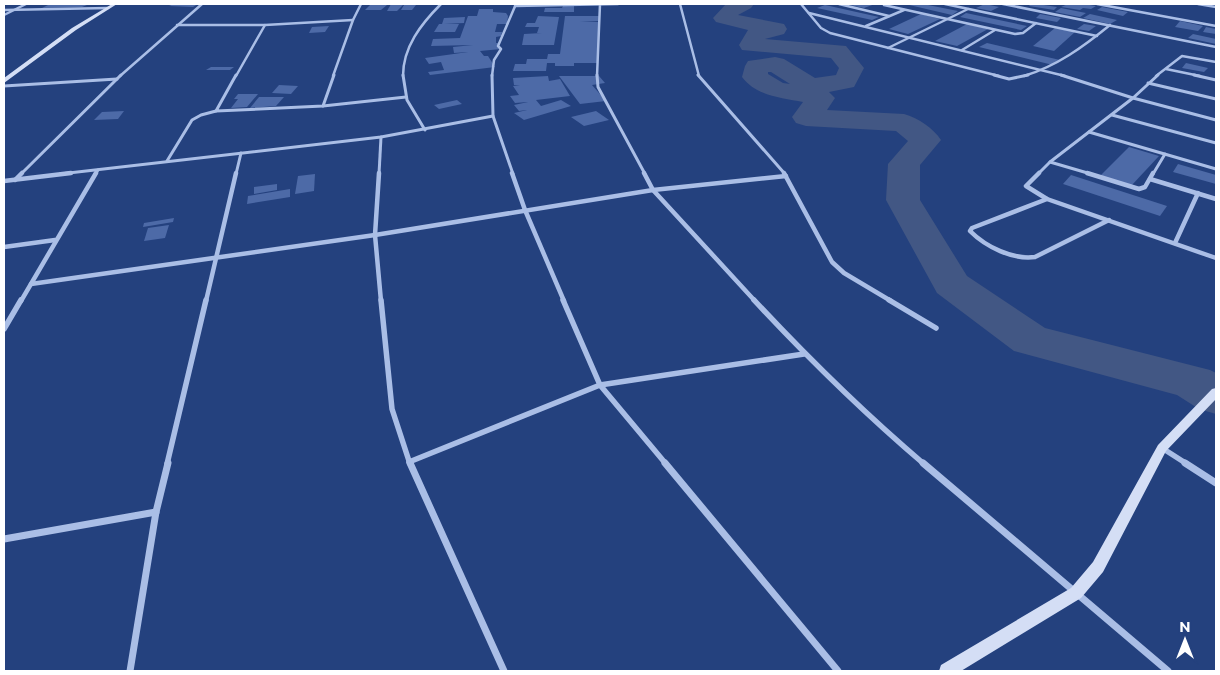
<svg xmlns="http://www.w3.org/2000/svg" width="1220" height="675" viewBox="0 0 1220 675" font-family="Montserrat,sans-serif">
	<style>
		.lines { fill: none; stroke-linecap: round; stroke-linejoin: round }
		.river { fill: #425784; fill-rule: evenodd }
		.building { fill: #4d6aa7 }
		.minor-far4 { stroke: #aabee6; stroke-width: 2.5 }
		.minor-far3 { stroke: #aabee6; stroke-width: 3 }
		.minor-far2 { stroke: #aabee6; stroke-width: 4.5 }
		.minor-far1 { stroke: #aabee6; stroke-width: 5.5 }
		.minor { stroke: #aabee6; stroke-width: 7 }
		.secondary { fill: #d4def5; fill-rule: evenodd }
	</style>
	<rect width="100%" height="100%" fill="#24417e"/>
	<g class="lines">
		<!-- river -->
		<path class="river" d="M726,4H754L751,8L738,15L784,24L787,29L784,34L765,39L846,46L864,68L854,87L829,92L835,98L827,110L904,114C918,118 933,128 941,140L920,165V200L967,276L1045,328L1210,370L1216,373V414L1199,409L1177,395L1014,351L937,293L886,200L888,164L908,141L896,131L806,126L796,123L792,117L803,102C782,98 756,96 742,77L745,66L748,61L775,57L784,59L815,78L836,75L839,68L831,58L742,50L739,45L748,30L716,22L713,18ZM768,72H771L790,84L783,83L768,74Z"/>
	</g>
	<!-- building -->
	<g class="building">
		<path d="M50,4H64L62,5H87L82,7L42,8Z"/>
		<path d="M174,4H198L193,7L169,6Z"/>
		<path d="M391,4H404L397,11H387Z"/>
		<path d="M854,4H875L864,8L850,5Z"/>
		<path d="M905,4H923L958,11L952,15Z"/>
		<path d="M985,4L999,7L991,11L976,8Z"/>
		<path d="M1031,4H1037L1057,7L1054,10L1029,6Z"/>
		<path d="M1068,4H1083L1096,6L1091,9L1083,8L1080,10L1061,7Z"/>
		<path d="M370,5H387L381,10H365Z"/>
		<path d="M404,5H416L412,10H401Z"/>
		<path d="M825,5L879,17L872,20L817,8Z"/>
		<path d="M563,6H574V12H544L545,8H562Z"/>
		<path d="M1102,7L1128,12L1123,16L1097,10Z"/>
		<path d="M1061,8L1086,13L1080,17L1055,12Z"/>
		<path d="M479,9H493V12L506,13L508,16L507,24H497L495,32H502L501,36L496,37V43H498L501,49L480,51L484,56H488L495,67L430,75L428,72L444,70L441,62L429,64L425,58L468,52L454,53L453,47L473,45L431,46L433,39L460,38L468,16H477Z"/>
		<path d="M966,13L1027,26L1021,30L960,17Z"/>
		<path d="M921,14L940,19L908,34L889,29Z"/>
		<path d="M1040,14L1061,18L1057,22L1036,18Z"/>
		<path d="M1090,14L1117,20L1110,24L1083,18Z"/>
		<path d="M538,16L559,17L554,45H522L524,34L542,33H537L539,27H525L527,23H535Z"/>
		<path d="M565,16H600V21L580,22H599L598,47H599V53H598L597,63H574V66H555V63H547L546,71H513L515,64H526L527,59H547L548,54H560Z"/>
		<path d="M465,17L464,23L444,24H459L455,32H434L439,24H442L444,18Z"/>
		<path d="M1180,21L1203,26L1198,31L1175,27Z"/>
		<path d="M967,24L988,29L957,46L935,41Z"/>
		<path d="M1084,24L1096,26L1089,31L1077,29Z"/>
		<path d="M329,26L325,32L309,33L312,27Z"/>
		<path d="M1206,27L1216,29V34L1203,32Z"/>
		<path d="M1055,28L1075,32L1054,51L1033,46Z"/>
		<path d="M1193,34L1216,39V44L1188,38Z"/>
		<path d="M987,43L1060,60L1053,65L979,47Z"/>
		<path d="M1186,63L1208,68L1204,72L1182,68Z"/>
		<path d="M211,67H234L230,70H206Z"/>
		<path d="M548,76L549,81L560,79L570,96L536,100L541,106L561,100L571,106L524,120L514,113L527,110L519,111L514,105L528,102L515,103L510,96L519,95L513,86L520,85H514L513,78Z"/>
		<path d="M559,76H599L605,83L592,85L606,101L580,104Z"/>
		<path d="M279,85L298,86L291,94L272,93Z"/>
		<path d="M238,94H258L247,107L231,108L238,99H234Z"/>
		<path d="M259,97H284L276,106L250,108Z"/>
		<path d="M457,100L462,104L439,109L434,105Z"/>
		<path d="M124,111L118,119L94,120L102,112Z"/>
		<path d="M596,111L609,120L584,126L571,117Z"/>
		<path d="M1129,147L1159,156L1131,186L1100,176Z"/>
		<path d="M1178,164L1216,175V184L1173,172Z"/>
		<path d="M315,174L314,191L295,194L298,176Z"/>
		<path d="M1071,175L1167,206L1160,216L1063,184Z"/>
		<path d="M277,184V190L254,194V187Z"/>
		<path d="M290,189V197L247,204L248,196Z"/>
		<path d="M174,218L173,222L143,227L144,223Z"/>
		<path d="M169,225L165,238L144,241L148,228Z"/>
	</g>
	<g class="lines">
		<!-- minor-far4 -->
		<g class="minor-far4">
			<path d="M680,4L699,76"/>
			<path d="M801,4L821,28L830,33L999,76"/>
			<path d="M839,4L889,16"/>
			<path d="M945,4L1097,36"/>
			<path d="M1003,4L1216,47"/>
			<path d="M1097,4L1216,26"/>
			<path d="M1198,4L1216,7"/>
			<path d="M884,5L1015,34L1023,33L1036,23"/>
			<path d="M515,6L618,4"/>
			<path d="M4,10L108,8"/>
			<path d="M809,13L1065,76"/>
			<path d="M4,15L26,4"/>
			<path d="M177,25H265L353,20"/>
			<path d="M866,26L904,10"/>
			<path d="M888,48L968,9"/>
			<path d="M962,50L995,30"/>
			<path d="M1166,69L1200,76"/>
			<path d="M120,76L202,4"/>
			<path d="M236,76L265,25"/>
			<path d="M333,76L353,20L361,4"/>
			<path d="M403,76C403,47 421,24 441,4"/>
			<path d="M492,76L494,60L501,49L498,46L516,4"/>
			<path d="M597,76L600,4"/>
			<path d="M1024,76C1057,66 1083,47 1110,25"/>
			<path d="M1156,76L1182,56L1216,62"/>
		</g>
		<!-- minor-far3 -->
		<g class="minor-far3">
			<path d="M236,75L216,111L323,106L334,75"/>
			<path d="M403,75L407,100L425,130"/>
			<path d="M492,75L493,116L513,174"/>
			<path d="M597,75L598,87L645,174"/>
			<path d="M698,75L785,174"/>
			<path d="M994,75L1009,79L1028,75"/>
			<path d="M1061,75L1133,98L1216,120"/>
			<path d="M1194,75L1216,80"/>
			<path d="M1148,83L1216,99"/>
			<path d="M4,86L117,79"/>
			<path d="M323,106L406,97"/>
			<path d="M1112,115L1216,143"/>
			<path d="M1089,132L1216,169"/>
			<path d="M167,161L192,120L201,115L216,111"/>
			<path d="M1050,162L1091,174"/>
			<path d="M21,174L121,75"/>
			<path d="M60,174L381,137L493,116"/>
			<path d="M95,174L98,170"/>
			<path d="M236,174L241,153"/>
			<path d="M379,174L381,137"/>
			<path d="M1038,174L1050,162L1133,98L1158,75"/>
			<path d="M1153,174L1165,154"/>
		</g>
		<!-- minor-far2 -->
		<g class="minor-far2">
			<path d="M379,173L375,235L381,301"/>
			<path d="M512,173L525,210L564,301"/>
			<path d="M644,173L653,190L755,301"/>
			<path d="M784,173L832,262L844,273L891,301"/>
			<path d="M1039,173L1026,186L1047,199L1216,258"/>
			<path d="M1087,173L1139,189L1145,187L1153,173"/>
			<path d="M1150,179L1216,199"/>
			<path d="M15,180L22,173"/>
			<path d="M4,181L71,173"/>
			<path d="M1047,199L972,228L970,231C986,247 1013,260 1035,257L1109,220"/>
			<path d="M1175,243L1198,193"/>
			<path d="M4,247L55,240"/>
			<path d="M31,284L375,235L653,190L786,176"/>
			<path d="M21,301L96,173"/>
			<path d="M206,301L236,173"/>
		</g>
		<!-- minor-far1 -->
		<g class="minor-far1">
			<path d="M381,300L392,409L410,464"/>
			<path d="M563,300L600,385L666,464"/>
			<path d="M754,300C808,358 864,413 924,464"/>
			<path d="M889,300L936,328"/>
			<path d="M4,329L21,300"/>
			<path d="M1162,448L1187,464"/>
			<path d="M409,462L600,385L804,354"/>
			<path d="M167,464L206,300"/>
		</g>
		<!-- minor -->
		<g class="minor">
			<path d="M410,463L504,671"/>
			<path d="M665,463L838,671"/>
			<path d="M923,463L1168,671"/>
			<path d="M1185,463L1216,483"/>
			<path d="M4,539L156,512"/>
			<path d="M130,671L156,512L168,463"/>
		</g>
		<!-- secondary -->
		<g class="secondary">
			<path d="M112,4H117L76,30L4,83V78L72,28Z"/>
			<path d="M1216,388V399L1166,451L1103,572L1081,598L961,671H939L941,665L1071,588L1093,562L1158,445L1212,389Z"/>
		</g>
	</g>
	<!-- border -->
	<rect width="1220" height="675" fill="none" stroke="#ffffff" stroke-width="10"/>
	<!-- north arrow -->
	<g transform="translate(1185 640)" stroke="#24417e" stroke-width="4" paint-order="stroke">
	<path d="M0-4L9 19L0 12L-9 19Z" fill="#ffffff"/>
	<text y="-8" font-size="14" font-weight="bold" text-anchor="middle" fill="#ffffff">N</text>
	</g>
</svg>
